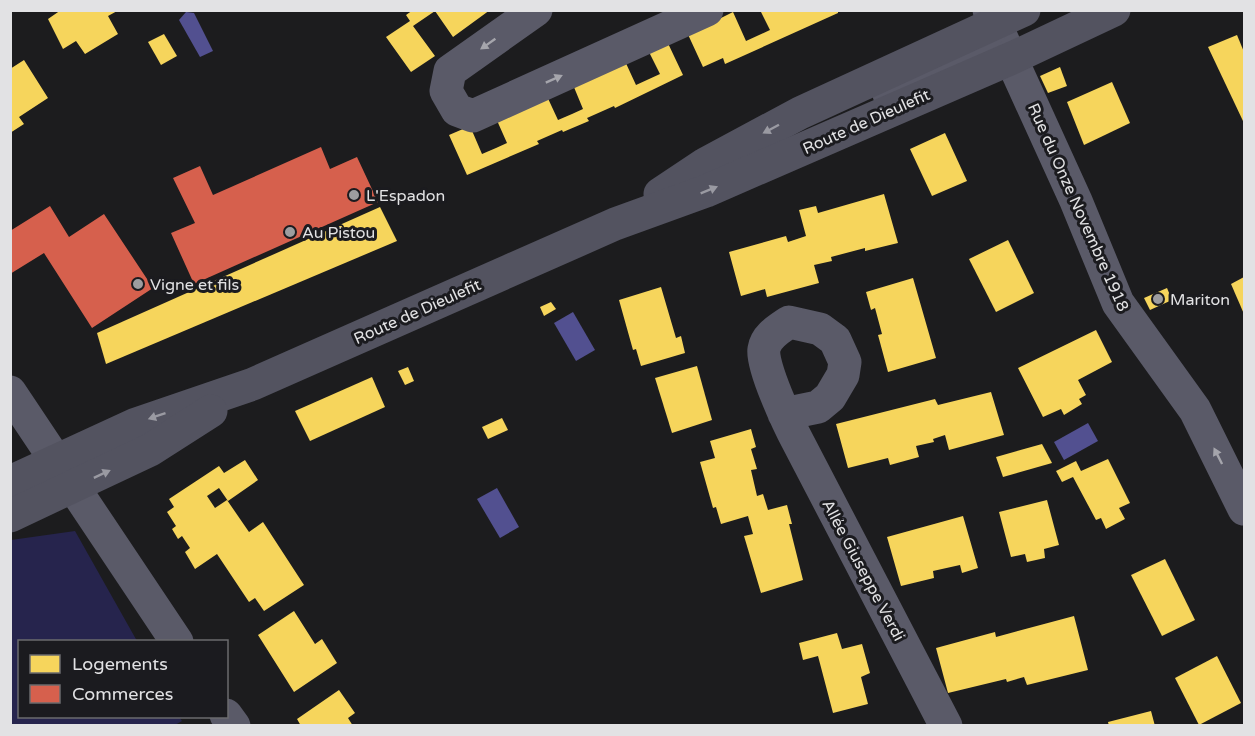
<svg xmlns="http://www.w3.org/2000/svg" width="1255" height="736" viewBox="0 0 1255 736" font-family="'Varela Round',sans-serif">
	<style>
		.green { fill: #26244d }
		.water { fill: #525090 }
		.homes { fill: #f6d55c }
		.shops { fill: #d6604d }
		.lines { fill: none; stroke-linecap: round; stroke-linejoin: round }
		.minor { stroke: #5a5a68; stroke-width: 33 }
		.secondary { stroke: #535360; stroke-width: 33 }
		.oneway { fill: #a5a5ac }
		.oneway2 { fill: #9a9aa2 }
		.poi-dot { fill: #9d9d9f; stroke: #1b1b1f; stroke-width: 2 }
		.labels { text-anchor: middle; stroke-width: 6; stroke-linejoin: round; paint-order: stroke }
		.street-label { font-size: 16px; fill: #e2e2e4; stroke: #1b1b1f }
		.poi-label { font-size: 16px; fill: #e2e2e4; stroke: #1b1b1f; text-anchor: start }
	</style>
	<rect width="100%" height="100%" fill="#1c1c1e"/>
	<!-- green -->
	<path class="green" d="M75,531L137,641L20,642V716L179,717L182,721L175,725H11V540Z"/>
	<!-- water -->
	<g class="water">
		<path d="M186,12L194,13L213,51L200,57L179,20Z"/>
		<path d="M573,312L595,350L576,361L554,323Z"/>
		<path d="M1088,423L1098,441L1064,460L1054,442Z"/>
		<path d="M497,488L519,527L500,538L477,499Z"/>
	</g>
	<!-- homes -->
	<g class="homes">
		<path d="M61,10H119L108,16L118,34L85,54L76,41L63,49L48,19Z"/>
		<path d="M413,10H490L453,37L435,11L413,26L435,56L411,72L386,37L410,21L406,15Z"/>
		<path d="M760,10H838V13L725,64L723,58L703,67L685,28L707,25L733,12L746,41L770,30Z"/>
		<path d="M164,34L177,56L161,65L148,42Z"/>
		<path d="M1237,35L1244,52V120L1243,121L1208,47Z"/>
		<path d="M665,37L683,75L615,108L614,106L587,118L589,121L563,132L562,130L537,141L539,144L467,175L449,135L470,126L482,154L496,148L507,143L495,116L545,92L558,120L572,114L583,109L571,80L624,59L636,85L660,74L646,46Z"/>
		<path d="M24,60L48,98L19,117L24,124L10,133V69Z"/>
		<path d="M1060,67L1067,86L1048,93L1040,76Z"/>
		<path d="M1112,82L1130,123L1084,145L1067,102Z"/>
		<path d="M945,133L967,181L932,196L910,149Z"/>
		<path d="M884,194L898,243L865,251V248L831,257L832,261L814,265L819,283L767,297L765,289L741,296L729,252L786,236L788,242L806,236L799,210L816,206L818,213Z"/>
		<path d="M380,207L397,241L106,364L97,333Z"/>
		<path d="M1008,240L1034,293L996,312L969,259Z"/>
		<path d="M1244,277V314L1231,284Z"/>
		<path d="M913,278L936,358L888,372L878,335L882,334L875,308L871,310L866,292Z"/>
		<path d="M661,287L676,338L681,336L685,353L641,366L636,349L633,350L619,300Z"/>
		<path d="M1167,288L1172,300L1150,310L1144,298Z"/>
		<path d="M551,302L556,309L544,316L540,307Z"/>
		<path d="M1096,330L1112,362L1078,380L1086,395L1079,399L1082,404L1064,415L1061,409L1043,417L1018,368Z"/>
		<path d="M697,366L712,420L672,433L655,378Z"/>
		<path d="M408,367L414,381L405,385L398,371Z"/>
		<path d="M372,377L385,407L310,441L295,411Z"/>
		<path d="M991,392L1004,435L949,450L945,435L933,439L934,442L916,446L919,457L890,465L888,458L848,468L836,424L935,399L938,405Z"/>
		<path d="M502,418L508,430L488,439L482,427Z"/>
		<path d="M751,429L756,447L751,449L757,469L751,470L757,496L763,494L768,510L787,505L792,524H789L803,580L761,593L744,536L753,534L748,516L721,524L716,507L713,508L700,462L715,458L710,441Z"/>
		<path d="M1042,444L1052,463L1003,477L996,457Z"/>
		<path d="M1108,459L1130,503L1119,508L1125,519L1106,529L1101,518L1096,520L1073,477L1062,482L1056,471L1076,461L1081,471Z"/>
		<path d="M245,460L258,480L228,501L219,488L207,496L215,508L227,500L249,532L263,522L304,585L264,611L255,598L249,602L217,554L195,569L185,552L190,548L182,536L178,539L172,529L176,526L167,512L174,507L169,499L219,466L224,473Z"/>
		<path d="M1047,500L1059,545L1044,549L1045,558L1027,562L1025,554L1011,557L999,512Z"/>
		<path d="M963,516L978,568L962,573L960,565L933,571L934,578L901,586L887,537Z"/>
		<path d="M1165,559L1195,620L1162,636L1131,575Z"/>
		<path d="M294,611L315,644L322,639L337,663L294,692L258,635Z"/>
		<path d="M1074,616L1088,670L1027,685L1024,677L1007,682L1006,679L948,693L936,648L995,632L996,637Z"/>
		<path d="M837,633L842,649L862,644L870,673L861,677L868,704L833,713L818,656L803,660L799,643Z"/>
		<path d="M1217,656L1241,703L1199,725L1175,678Z"/>
		<path d="M339,690L355,713L348,718L353,726H301L297,719Z"/>
		<path d="M1151,711L1155,726H1109L1108,722Z"/>
	</g>
	<!-- shops -->
	<g class="shops">
		<path d="M321,147L330,169L357,157L378,202L194,284L171,233L195,223L173,178L200,166L213,195Z"/>
		<path d="M50,206L69,237L104,214L153,288L92,328L44,253L10,274V231Z"/>
	</g>
	<g class="lines">
		<!-- minor -->
		<g class="minor">
			<path d="M536,10L450,71L446,91L457,110L473,116L707,10"/>
			<path d="M989,10L1076,201L1118,303L1195,410L1244,509"/>
			<path d="M889,94L945,69L974,51L995,23"/>
			<path d="M10,392L177,642"/>
			<path d="M784,414L818,407L830,397L843,375L845,362L835,340L820,329L789,322C779,329 766,336 764,349C761,366 789,425 798,442L946,726"/>
			<path d="M226,715L234,726"/>
		</g>
		<!-- secondary -->
		<g class="secondary">
			<path d="M660,194L705,164L800,113L1024,10"/>
			<path d="M10,482L136,424L253,384L615,224L706,191L1012,58L1114,10"/>
			<path d="M10,516L150,450L211,411"/>
		</g>
	</g>
	<!-- one-way arrows -->
	<defs><path id="oneway-solid" d="M-6-.8H1V-3.2L6.5 0L1 3.2V.8H-6Z" transform="scale(1.5)"/></defs>
	<g class="oneway">
		<use href="#oneway-solid" transform="translate(488 44) rotate(145)"/>
		<use href="#oneway-solid" transform="translate(554 79) rotate(-24)"/>
		<use href="#oneway-solid" transform="translate(1218 456) rotate(-117)"/>
	</g>
	<g class="oneway2">
		<use href="#oneway-solid" transform="translate(771 129) rotate(152)"/>
		<use href="#oneway-solid" transform="translate(709 190) rotate(-22)"/>
		<use href="#oneway-solid" transform="translate(157 416) rotate(161)"/>
		<use href="#oneway-solid" transform="translate(102 474) rotate(-25)"/>
	</g>
	<!-- markers -->
	<g class="poi-dot">
		<circle cx="354" cy="195" r="6"/>
		<circle cx="290" cy="232" r="6"/>
		<circle cx="138" cy="284" r="6"/>
		<circle cx="1158" cy="299" r="6"/>
	</g>
	<g class="labels">
		<!-- street labels -->
		<g class="street-label">
			<text transform="translate(866 121) rotate(-24)" y="6">Route de Dieulefit</text>
			<text transform="translate(1079 207) rotate(66)" y="6">Rue du Onze Novembre 1918</text>
			<text transform="translate(417 311) rotate(-24)" y="6">Route de Dieulefit</text>
			<text transform="translate(864 570) rotate(62)" y="6">Allée Giuseppe Verdi</text>
		</g>
		<!-- poi labels -->
		<g class="poi-label">
			<text x="366" y="201">L'Espadon</text>
			<text x="302" y="238">Au Pistou</text>
			<text x="150" y="290">Vigne et fils</text>
			<text x="1170" y="305">Mariton</text>
		</g>
	</g>
	<!-- border -->
	<rect width="1255" height="736" fill="none" stroke="#e2e2e4" stroke-width="24"/>
	<!-- legend -->
	<rect x="18" y="640" width="210" height="78" fill="#1b1b1f" stroke="#6b6b6e" stroke-width="1.5"/>
	<rect x="30" y="655" width="30" height="18" fill="#f6d55c" stroke="#6b6b6e" stroke-width="1.5"/>
	<text x="72" y="670" font-size="18" fill="#e2e2e4">Logements</text>
	<rect x="30" y="685" width="30" height="18" fill="#d6604d" stroke="#6b6b6e" stroke-width="1.5"/>
	<text x="72" y="700" font-size="18" fill="#e2e2e4">Commerces</text>
</svg>
